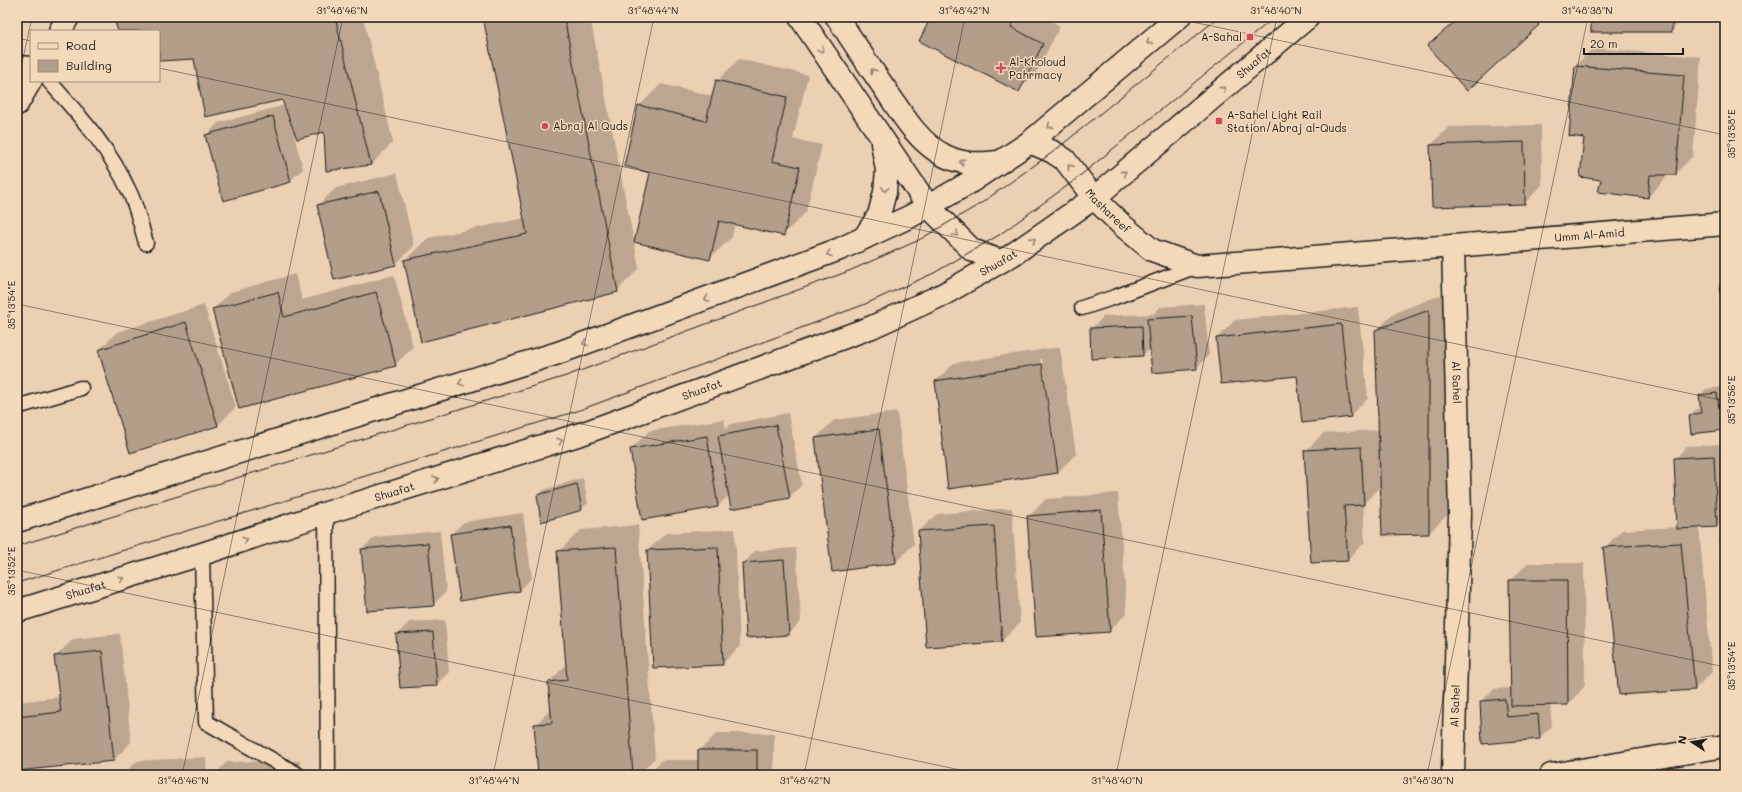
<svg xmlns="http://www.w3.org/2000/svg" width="1742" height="792" viewBox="0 0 1742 792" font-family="Mali,sans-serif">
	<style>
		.shadow { fill: #0003; fill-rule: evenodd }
		.building { fill: #b29e89; stroke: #1c1c1c }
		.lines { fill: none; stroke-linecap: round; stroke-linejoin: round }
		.lane-casing { stroke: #1c1c1c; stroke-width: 17 }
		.street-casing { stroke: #1c1c1c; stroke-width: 25 }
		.secondary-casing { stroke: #1c1c1c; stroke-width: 25 }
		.lane { stroke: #f4d8ba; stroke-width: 14 }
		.street { stroke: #f4d8ba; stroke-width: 22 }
		.secondary { stroke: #f4d8ba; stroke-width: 22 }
		.tram { stroke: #1c1c1c; stroke-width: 1 }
		.oneway { stroke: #938373 }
		.ticks { fill: none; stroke: #1c1c1c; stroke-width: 1; stroke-opacity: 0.45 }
		.poi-dot { fill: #d1495b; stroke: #f4d8ba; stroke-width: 1.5 }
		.labels { text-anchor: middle; stroke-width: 3; stroke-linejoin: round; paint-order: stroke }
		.poi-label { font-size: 11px; fill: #1c1c1c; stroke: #f4d8ba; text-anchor: start }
		.street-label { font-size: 11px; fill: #1c1c1c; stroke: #f4d8ba }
		.neatline { fill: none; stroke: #1c1c1c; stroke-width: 1.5 }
		.ticks-label { font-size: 10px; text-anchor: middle; fill: #1c1c1c }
	</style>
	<rect width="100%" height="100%" fill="#ebd0b4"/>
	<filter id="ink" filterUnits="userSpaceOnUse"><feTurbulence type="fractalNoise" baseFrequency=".025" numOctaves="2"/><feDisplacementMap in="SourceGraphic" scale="8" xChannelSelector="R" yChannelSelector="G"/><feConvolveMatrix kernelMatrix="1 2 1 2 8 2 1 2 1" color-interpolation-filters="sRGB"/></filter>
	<g filter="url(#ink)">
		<!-- shadow -->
		<g class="shadow">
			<path d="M114,17H363L393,142L371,165L325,131L291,123L303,169L290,181L206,136L218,123L285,105L283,99L195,57L159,60V31H119Z"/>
			<path d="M484,17H590L639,268L617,291L405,260L428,238L525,218Z"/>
			<path d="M932,17H1044L1060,26L1036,73L1019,90Z"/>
			<path d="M1460,17H1546L1467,89L1429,46Z"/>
			<path d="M1592,17H1685L1671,31Z"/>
			<path d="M1593,48L1701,57L1693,156L1675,174H1666L1665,179L1648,197L1603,179L1575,66Z"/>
			<path d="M739,59L808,75L793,139L822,145L806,212L784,234L735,223L732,237L709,259L651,172L639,106L661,84L713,96L717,81Z"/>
			<path d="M1541,125L1542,185L1525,203L1431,145L1449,127Z"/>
			<path d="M397,173L414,246L396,264L335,278L318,205L336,188Z"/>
			<path d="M295,274L302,300L394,275L413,347L395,365L213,309L231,292Z"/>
			<path d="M1446,293L1447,515L1429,533L1382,486L1363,504L1365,542L1347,560L1306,451L1323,433L1379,430L1376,331L1394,313Z"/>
			<path d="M1204,304L1209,355L1196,368L1151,348L1143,355L1092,358L1091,329L1104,316L1153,314L1160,307Z"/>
			<path d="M204,305L236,407L218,425L130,452L99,350L117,332Z"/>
			<path d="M1358,307L1368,398L1350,416L1298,375L1217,338L1235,320Z"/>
			<path d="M1060,347L1076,454L1058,472L936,381L954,363ZM1040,359H1042L1057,458H1055Z"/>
			<path d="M1723,387L1725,403V429L1690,415L1696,409L1701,408L1700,395L1706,389Z"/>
			<path d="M897,412L914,544L896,562L816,438L834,420Z"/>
			<path d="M788,413L802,485L789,497L729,495L718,506L631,449L649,431L724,419L726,429L731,424Z"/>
			<path d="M1725,444V518L1717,526L1699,527L1712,672L1695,689L1604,548L1622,530L1678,527L1675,459L1687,446Z"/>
			<path d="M583,478L588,503L581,509L538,496L544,490Z"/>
			<path d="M1118,493L1127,613L1109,631L1028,517L1046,499Z"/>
			<path d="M1012,508L1020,623L1002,641L919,531L937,514Z"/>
			<path d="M523,513L532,578L520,590L451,534L464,522Z"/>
			<path d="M638,525L655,758L638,775H539L535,725L552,708L549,682L566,665L558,552L581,530Z"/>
			<path d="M735,529L740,646L722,664L648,550L666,533Z"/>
			<path d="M440,531L446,592L433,605L362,549L375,537Z"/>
			<path d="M796,548L801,621L789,634L743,564L755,551Z"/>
			<path d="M1528,563H1584L1585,686L1568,704H1550L1552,726L1539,738L1481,701L1494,689L1512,688L1510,581Z"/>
			<path d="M445,620L449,672L436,685L397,635L409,622Z"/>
			<path d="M120,634L131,742L114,760L17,770V702L60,697L55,657L73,639Z"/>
			<path d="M717,733H774V775H647L662,760H699V751Z"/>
			<path d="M206,757L207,775H122L137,761Z"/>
			<path d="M300,761V775H214L227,762Z"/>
		</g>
		<!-- building -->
		<g class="building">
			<path d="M113,17H335L371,165L326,171L324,132L297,139L282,100L205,117L194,59L159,61V31H118Z"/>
			<path d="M483,17H564L618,292L421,342L404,260L527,234Z"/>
			<path d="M931,17H1016L1011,27L1043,44L1019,92L919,41Z"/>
			<path d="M1460,17H1532L1539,25L1467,91L1427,46Z"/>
			<rect x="1591" y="17" width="81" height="15"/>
			<path d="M1575,66L1684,75L1676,175H1650L1648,198L1598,192L1601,180L1580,177L1584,138L1569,136Z"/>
			<path d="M716,80L787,97L772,161L800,167L784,236L719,221L710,260L634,242L650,173L624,166L638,105L706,121Z"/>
			<path d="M273,116L291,182L223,201L205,135Z"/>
			<path d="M1524,142L1525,204L1432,207L1430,145Z"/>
			<path d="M379,191L396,265L334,280L317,205Z"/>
			<path d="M1725,283V355L1720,284Z"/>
			<path d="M278,292L284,317L376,292L396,366L239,409L212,309Z"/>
			<path d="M1429,310V534L1382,535L1375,330Z"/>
			<path d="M1192,316L1197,369L1152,373L1147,319Z"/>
			<path d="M186,322L218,426L130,453L98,350Z"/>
			<path d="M1341,324L1351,417L1302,423L1297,376L1221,384L1216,338Z"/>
			<path d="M1142,326L1143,356L1091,359L1090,328Z"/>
			<path d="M1042,364L1058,473L948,489L935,381Z"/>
			<path d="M1717,393L1719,408H1725V430L1691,434L1689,415L1701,413L1699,395Z"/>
			<path d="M776,425L790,498L731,509L718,436Z"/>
			<path d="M879,429L896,563L832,572L815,438Z"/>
			<path d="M707,436L718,507L642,520L630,449Z"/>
			<path d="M1361,447L1364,505L1344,506L1348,561L1311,563L1304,450Z"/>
			<path d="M1714,456L1717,527L1677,529L1674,458Z"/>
			<path d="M577,484L582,510L541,522L537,495Z"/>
			<path d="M1101,510L1110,632L1036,637L1027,516Z"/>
			<path d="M510,525L520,591L460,601L450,534Z"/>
			<path d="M994,526L1002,642L926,647L918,531Z"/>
			<path d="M1720,539H1725V623Z"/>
			<path d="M428,543L434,606L367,611L361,549Z"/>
			<path d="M1681,543L1695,690L1619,695L1603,547Z"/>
			<path d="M616,547L633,775H538L534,724L552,723L548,682L567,680L557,551Z"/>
			<path d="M718,547L723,665L653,668L647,550Z"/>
			<path d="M784,560L789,635L746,638L742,563Z"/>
			<path d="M1509,580H1567L1568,705L1511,706Z"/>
			<path d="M433,632L437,686L400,688L396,634Z"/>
			<path d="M102,651L114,761L17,771V717L61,712L54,656Z"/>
			<path d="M1505,699L1507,717L1538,714L1540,739L1482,744L1480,701Z"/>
			<rect x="698" y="750" width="59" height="25"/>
		</g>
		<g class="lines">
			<defs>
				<g id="lane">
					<path d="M49,81C79,115 110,149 129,191C137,207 141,226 146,243"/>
					<path d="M1082,308L1115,297L1197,266"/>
					<path d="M17,407L81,388"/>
					<path d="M326,513L328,775"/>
					<path d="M202,554L206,722L297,774"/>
				</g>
				<g id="street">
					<path d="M60,31L68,17"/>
					<path d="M17,67L31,68"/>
					<path d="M17,104L31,80"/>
					<path id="s1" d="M1453,246L1725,224"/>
					<path d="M1551,775L1725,746"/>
				</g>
				<g id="secondary">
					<path d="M800,17L928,206L972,250L1000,261"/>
					<path d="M837,17C852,40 867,63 883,86C900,111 917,142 945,156C963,165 980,164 999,162"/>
					<path id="s2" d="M1030,142L1053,152L1065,160L1094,198L1122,225L1152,250L1197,266L1453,246L1460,514L1453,775"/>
					<path d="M864,238L879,215L885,192L887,170L882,143"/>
					<path d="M17,521L558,353L840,249L911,216L967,184L1030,142L1179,17"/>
					<path id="s3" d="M17,611L202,554L326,513L584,433L872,327L944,294L1012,255L1094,198L1308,17"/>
				</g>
			</defs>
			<!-- lane casing -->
			<use href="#lane" class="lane-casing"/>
			<!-- street casing -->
			<use href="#street" class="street-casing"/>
			<!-- secondary casing -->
			<use href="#secondary" class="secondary-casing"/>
			<!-- lane -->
			<use href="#lane" class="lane"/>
			<!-- street -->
			<use href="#street" class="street"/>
			<!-- secondary -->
			<use href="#secondary" class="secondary"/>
			<!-- tram -->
			<g class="tram">
				<path d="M17,546L566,376L849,271L917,241L980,204L1053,152L1219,17"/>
				<path d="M17,583L577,411L863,305L934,273L999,235L1071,183L1275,17"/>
			</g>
		</g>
		<!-- one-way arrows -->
		<defs><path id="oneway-chevron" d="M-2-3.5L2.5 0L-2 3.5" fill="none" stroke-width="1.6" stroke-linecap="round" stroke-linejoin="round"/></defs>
		<g class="oneway">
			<use href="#oneway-chevron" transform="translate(1149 42) rotate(140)"/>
			<use href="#oneway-chevron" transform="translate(821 50) rotate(57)"/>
			<use href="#oneway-chevron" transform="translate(873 71) rotate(-124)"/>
			<use href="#oneway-chevron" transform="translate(1223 89) rotate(-40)"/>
			<use href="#oneway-chevron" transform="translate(1050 126) rotate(140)"/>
			<use href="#oneway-chevron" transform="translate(962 162) rotate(-167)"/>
			<use href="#oneway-chevron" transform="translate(1070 167) rotate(-129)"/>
			<use href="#oneway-chevron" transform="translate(1124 173) rotate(-40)"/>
			<use href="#oneway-chevron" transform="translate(885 189) rotate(98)"/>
			<use href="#oneway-chevron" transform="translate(956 234) rotate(44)"/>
			<use href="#oneway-chevron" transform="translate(1033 240) rotate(-34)"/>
			<use href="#oneway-chevron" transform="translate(829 254) rotate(160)"/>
			<use href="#oneway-chevron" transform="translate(707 299) rotate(160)"/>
			<use href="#oneway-chevron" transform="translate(585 343) rotate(160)"/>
			<use href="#oneway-chevron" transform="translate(461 383) rotate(163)"/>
			<use href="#oneway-chevron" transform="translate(560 441) rotate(-17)"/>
			<use href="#oneway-chevron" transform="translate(436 479) rotate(-17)"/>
			<use href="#oneway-chevron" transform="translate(245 540) rotate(-18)"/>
			<use href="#oneway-chevron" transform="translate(121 579) rotate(-17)"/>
		</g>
	</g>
	<!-- ticks -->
	<path class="ticks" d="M1169,17L1725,135M17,38L31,41M159,68L1725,401M17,86L32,17M17,304L1725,667M17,570L984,775M182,775L343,17M493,775L654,17M804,775L965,17M1116,775L1277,17M1427,775L1588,17"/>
	<!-- markers -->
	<g class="poi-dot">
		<rect x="1246" y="33" width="8" height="8" rx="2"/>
		<path d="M999 62h4v4h4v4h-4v4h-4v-4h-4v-4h4z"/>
		<rect x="1215" y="117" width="8" height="8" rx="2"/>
		<circle cx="545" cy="126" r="4"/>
	</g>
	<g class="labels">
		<!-- poi labels -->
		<g class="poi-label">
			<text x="1242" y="41" text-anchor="end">A-Sahal</text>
			<text x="1009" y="66">Al-Kholoud<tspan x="1009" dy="13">Pahrmacy</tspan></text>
			<text x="1227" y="119">A-Sahel Light Rail<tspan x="1227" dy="13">Station/Abraj al-Quds</tspan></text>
			<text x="553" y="130">Abraj Al Quds</text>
		</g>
		<!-- street labels -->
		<g class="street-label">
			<text dy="4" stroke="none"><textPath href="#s3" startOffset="1368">Shuafat</textPath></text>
			<text dy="4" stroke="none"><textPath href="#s2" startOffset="106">Mashareef</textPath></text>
			<text dy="4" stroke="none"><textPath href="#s1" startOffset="137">Umm Al-Amid</textPath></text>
			<text dy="4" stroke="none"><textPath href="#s3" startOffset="1043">Shuafat</textPath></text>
			<text dy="4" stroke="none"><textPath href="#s2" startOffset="606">Al Sahel</textPath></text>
			<text dy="4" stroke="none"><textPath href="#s3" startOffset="720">Shuafat</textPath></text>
			<text dy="4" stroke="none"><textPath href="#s3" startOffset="396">Shuafat</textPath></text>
			<text dy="4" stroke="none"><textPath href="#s3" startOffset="72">Shuafat</textPath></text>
			<text transform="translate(1455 706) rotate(-88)" y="4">Al Sahel</text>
		</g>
	</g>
	<!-- margin -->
	<rect width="1742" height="792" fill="none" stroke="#f4d8ba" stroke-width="44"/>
	<!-- legend -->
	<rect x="30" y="30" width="130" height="52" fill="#f4d8ba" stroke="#9e8d7b"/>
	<rect x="38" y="43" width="20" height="6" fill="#f4d8ba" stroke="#9e8d7b"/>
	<text x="66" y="50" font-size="12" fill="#1c1c1c">Road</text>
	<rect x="38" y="60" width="20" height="12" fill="#b29e89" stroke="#9e8d7b"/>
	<text x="66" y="70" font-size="12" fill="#1c1c1c">Building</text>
	<!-- north arrow -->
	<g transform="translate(1692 742) rotate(282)" stroke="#f4d8ba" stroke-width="3" paint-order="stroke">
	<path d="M0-3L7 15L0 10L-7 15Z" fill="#1c1c1c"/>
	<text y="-6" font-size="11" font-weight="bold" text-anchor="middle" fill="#1c1c1c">N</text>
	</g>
	<!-- scale -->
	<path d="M1584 48v6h99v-6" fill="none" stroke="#1c1c1c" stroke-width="2"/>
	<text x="1590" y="48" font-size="12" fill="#1c1c1c" stroke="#f4d8ba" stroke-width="3" paint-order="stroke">20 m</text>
	<rect x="22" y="22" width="1698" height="748" class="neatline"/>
	<g class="ticks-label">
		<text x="342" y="14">31°48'46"N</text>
		<text x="653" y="14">31°48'44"N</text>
		<text x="964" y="14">31°48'42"N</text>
		<text x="1276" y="14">31°48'40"N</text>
		<text x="1587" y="14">31°48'38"N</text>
		<text transform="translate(1731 134) rotate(-90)" y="4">35°13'58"E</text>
		<text transform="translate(11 305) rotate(-90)" y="4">35°13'54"E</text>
		<text transform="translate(1731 400) rotate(-90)" y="4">35°13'56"E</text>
		<text transform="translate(11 571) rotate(-90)" y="4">35°13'52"E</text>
		<text transform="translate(1731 666) rotate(-90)" y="4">35°13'54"E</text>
		<text x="183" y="784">31°48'46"N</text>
		<text x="494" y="784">31°48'44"N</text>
		<text x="805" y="784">31°48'42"N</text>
		<text x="1117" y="784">31°48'40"N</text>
		<text x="1428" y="784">31°48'38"N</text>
	</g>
</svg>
